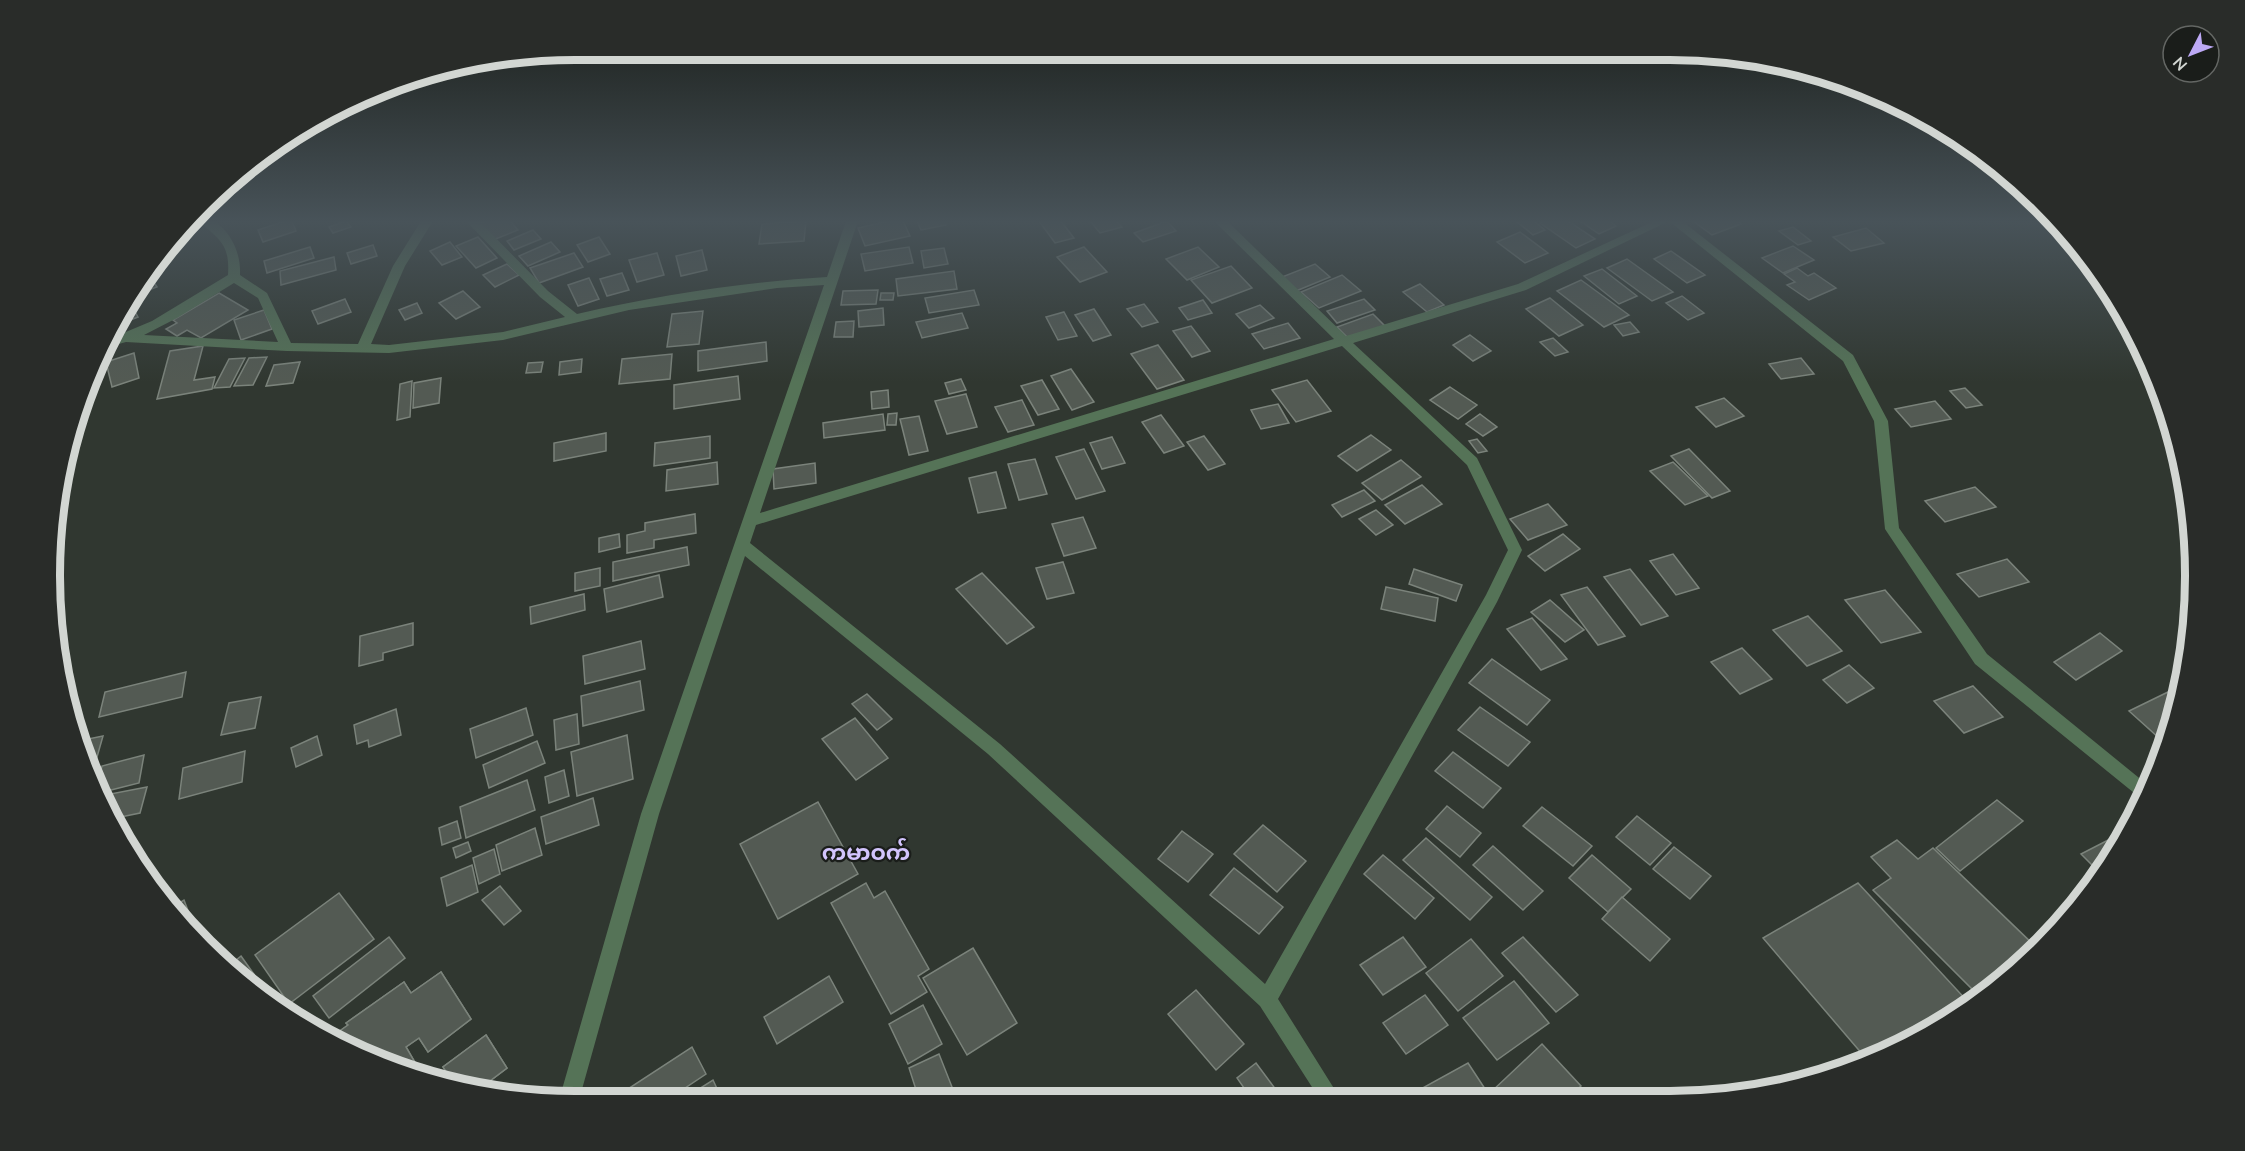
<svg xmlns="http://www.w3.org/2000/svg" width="2245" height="1151" viewBox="0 0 2245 1151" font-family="Mulish,'Noto Sans Myanmar',sans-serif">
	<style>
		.building { fill: #535a53; stroke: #7b837b; stroke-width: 1.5; fill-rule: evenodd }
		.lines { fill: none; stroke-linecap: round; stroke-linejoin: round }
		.minor { fill: #557357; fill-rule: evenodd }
		.labels { text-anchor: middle; stroke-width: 4.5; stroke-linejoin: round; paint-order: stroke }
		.district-label { font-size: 22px; font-weight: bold; fill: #d2c4fd; stroke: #1a1d1a }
		.rim { fill: none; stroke: #d2d6d2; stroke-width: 8 }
	</style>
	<rect width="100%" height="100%" fill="#303730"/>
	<!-- building -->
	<g class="building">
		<path d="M285,221H292L296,231L263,242L258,230Z"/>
		<path d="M346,221L351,227L333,233L329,227Z"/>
		<path d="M485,221H510L518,230L493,240L479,223Z"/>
		<path d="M806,221L804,241L759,244L762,224Z"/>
		<path d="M889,221H903L910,236L865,246L858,228Z"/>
		<path d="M917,221H944L946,225L921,230Z"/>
		<path d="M1039,221H1061L1074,238L1055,243Z"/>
		<path d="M1090,221H1117L1122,227L1100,233Z"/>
		<path d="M1167,221L1176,231L1143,242L1134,233Z"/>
		<path d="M1516,221H1534L1545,230L1533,235Z"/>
		<path d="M1544,221H1568L1595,239L1576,248L1540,223Z"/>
		<path d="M1580,221H1610L1616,226L1599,234Z"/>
		<path d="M1693,221H1737L1741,224L1712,235Z"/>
		<path d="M1793,227L1811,241L1798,245L1779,231Z"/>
		<path d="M1866,228L1884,243L1851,251L1833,237Z"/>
		<path d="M533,230L541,239L514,250L507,241Z"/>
		<path d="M1520,232L1548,253L1525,263L1497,242Z"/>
		<path d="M478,237L497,258L476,268L456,246Z"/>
		<path d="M599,237L610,254L588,262L577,245Z"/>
		<path d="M450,242L462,257L442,265L430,251Z"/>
		<path d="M551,242L560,252L528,266L519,256Z"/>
		<path d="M373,245L377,256L351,264L347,253Z"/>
		<path d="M1793,246L1814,260L1783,273L1762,258Z"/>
		<path d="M310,247L314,258L267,273L264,261Z"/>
		<path d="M909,247L913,263L865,271L861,254Z"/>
		<path d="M1084,247L1107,272L1080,282L1057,257Z"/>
		<path d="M1198,247L1219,267L1187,280L1166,259Z"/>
		<path d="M944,248L948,264L924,268L921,251Z"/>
		<path d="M702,250L707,270L681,276L676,256Z"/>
		<path d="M1671,251L1705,275L1687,283L1654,259Z"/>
		<path d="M574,253L583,267L539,283L530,268Z"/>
		<path d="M657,253L664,275L637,282L629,260Z"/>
		<path d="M334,257L336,270L281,285L280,271Z"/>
		<path d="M1627,259L1673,292L1652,301L1607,268Z"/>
		<path d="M507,264L519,275L495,287L483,275Z"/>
		<path d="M1315,264L1330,277L1296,291L1282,277Z"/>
		<path d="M1231,266L1252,288L1212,303L1191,280Z"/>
		<path d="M1797,268L1808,276L1814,273L1836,288L1809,300L1787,285L1795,282L1784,274Z"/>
		<path d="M1602,269L1637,296L1619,304L1584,276Z"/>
		<path d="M954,271L957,289L898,296L896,279Z"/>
		<path d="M148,273L157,287L131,297L138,284Z"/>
		<path d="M622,273L629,290L607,296L600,279Z"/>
		<path d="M1342,275L1361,291L1319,308L1301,292Z"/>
		<path d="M589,278L599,299L578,306L568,285Z"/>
		<path d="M1581,280L1629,315L1604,327L1557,291Z"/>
		<path d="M1420,284L1444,305L1427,312L1403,292Z"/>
		<path d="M878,290L876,304L841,305L843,291Z"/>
		<path d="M974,290L979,305L929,313L925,298Z"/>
		<path d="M463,291L480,307L456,319L439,303Z"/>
		<path d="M219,293L248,310L201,338L187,330L177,336L166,329L177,323L173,320Z"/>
		<path d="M881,293H894L893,300H880Z"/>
		<path d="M1682,296L1704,313L1688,320L1666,303Z"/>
		<path d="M1550,298L1583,325L1559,336L1526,309Z"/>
		<path d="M345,299L351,312L318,324L312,311Z"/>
		<path d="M1364,299L1375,310L1337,323L1327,311Z"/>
		<path d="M1203,300L1212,313L1188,320L1179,308Z"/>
		<path d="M129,301L138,317L115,326Z"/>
		<path d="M417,303L422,313L405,320L399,310Z"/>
		<path d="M1144,304L1158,322L1142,327L1127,309Z"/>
		<path d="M1260,305L1274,318L1249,328L1236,314Z"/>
		<path d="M883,308L884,325L859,327L858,311Z"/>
		<path d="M1094,309L1111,335L1093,341L1075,315Z"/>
		<path d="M264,310L272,329L241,340L234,320Z"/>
		<path d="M703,311L699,344L667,347L672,314Z"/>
		<path d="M1064,312L1077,336L1058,340L1046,317Z"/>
		<path d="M962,313L968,328L922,338L916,322Z"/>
		<path d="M1373,314L1387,328L1352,342L1337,327Z"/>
		<path d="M854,321L853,337H834L836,322Z"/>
		<path d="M1630,322L1639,332L1623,336L1614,325Z"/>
		<path d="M1288,323L1300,338L1264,349L1252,334Z"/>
		<path d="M1191,326L1210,351L1192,357L1173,331Z"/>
		<path d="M1470,335L1491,351L1473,361L1453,345Z"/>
		<path d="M1553,338L1568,352L1555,356L1540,342Z"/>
		<path d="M766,342L767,361L698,371V351Z"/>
		<path d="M1158,345L1184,380L1157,389L1131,354Z"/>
		<path d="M203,346L194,380L215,377L212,389L157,399L170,351Z"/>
		<path d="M134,353L139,378L112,387L106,362Z"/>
		<path d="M672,354L670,379L619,384L622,359Z"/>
		<path d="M267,357L253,385L234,386L249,358Z"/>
		<path d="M245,358L230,387L214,388L229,359Z"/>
		<path d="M1801,358L1814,374L1781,379L1769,364Z"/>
		<path d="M582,359L581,372L559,375L560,362Z"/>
		<path d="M300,362L293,383L266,386L274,365Z"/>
		<path d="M543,362L541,372L526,373L528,363Z"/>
		<path d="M1071,369L1094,402L1072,410L1051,376Z"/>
		<path d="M738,376L740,399L674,409V385Z"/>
		<path d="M441,378L439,403L413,408L414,383Z"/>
		<path d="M961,379L966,390L949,394L945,383Z"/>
		<path d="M1042,380L1059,409L1038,415L1021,386Z"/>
		<path d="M1307,380L1331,411L1296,422L1272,390Z"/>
		<path d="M412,381L410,417L397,420L400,384Z"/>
		<path d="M1450,387L1477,405L1458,419L1430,400Z"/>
		<path d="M1965,388L1982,405L1966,408L1950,391Z"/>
		<path d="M888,390L889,407L872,409L871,392Z"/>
		<path d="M966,394L977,427L947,434L935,401Z"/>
		<path d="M1724,398L1744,416L1716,427L1696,407Z"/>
		<path d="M1022,400L1034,425L1008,432L995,407Z"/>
		<path d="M1935,401L1951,419L1911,427L1895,409Z"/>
		<path d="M1278,404L1289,423L1261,429L1251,410Z"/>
		<path d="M897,413L896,425H887L888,414Z"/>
		<path d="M883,414L885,430L824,438L823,423Z"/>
		<path d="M1480,414L1497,427L1483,436L1466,424Z"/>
		<path d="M1161,415L1184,446L1164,453L1142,422Z"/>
		<path d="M919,416L928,451L909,455L900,419Z"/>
		<path d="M606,433V451L554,461V443Z"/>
		<path d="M1371,435L1391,450L1357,471L1338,456Z"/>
		<path d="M710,436V458L654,466L655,443Z"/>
		<path d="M1204,436L1225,464L1208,470L1187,442Z"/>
		<path d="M1112,437L1125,463L1102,469L1090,443Z"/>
		<path d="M1477,439L1487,451L1478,453L1469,441Z"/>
		<path d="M1084,449L1105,491L1076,499L1056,457Z"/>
		<path d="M1689,449L1730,491L1712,498L1671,456Z"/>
		<path d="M1035,459L1047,494L1019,500L1008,464Z"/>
		<path d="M1401,460L1421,477L1382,500L1362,483Z"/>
		<path d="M717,462L718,484L666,491L667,470Z"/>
		<path d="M1673,462L1708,496L1685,505L1650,471Z"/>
		<path d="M815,463L816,483L774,489L773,469Z"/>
		<path d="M996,472L1006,508L978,513L969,478Z"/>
		<path d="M1422,485L1442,504L1405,524L1385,505Z"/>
		<path d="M1975,487L1996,507L1945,522L1925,501Z"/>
		<path d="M1364,490L1375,501L1342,517L1332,505Z"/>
		<path d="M1548,504L1567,525L1528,540L1510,519Z"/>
		<path d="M1376,510L1393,525L1376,535L1359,519Z"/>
		<path d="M695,514L696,533L654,540V548L627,553V535L645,531V523Z"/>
		<path d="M1083,517L1096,548L1064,556L1052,524Z"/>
		<path d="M619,534L620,547L599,552V538Z"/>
		<path d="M1563,534L1580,549L1545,571L1528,556Z"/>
		<path d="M687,547L689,565L613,581V562Z"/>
		<path d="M1673,554L1699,588L1676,595L1650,561Z"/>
		<path d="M2007,559L2029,582L1979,597L1957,574Z"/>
		<path d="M1063,562L1074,593L1047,599L1036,568Z"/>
		<path d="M600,568V586L575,591V573Z"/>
		<path d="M1414,569L1462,585L1456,601L1409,584Z"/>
		<path d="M1630,569L1668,616L1641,625L1604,577Z"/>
		<path d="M982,573L1034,627L1007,644L956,589Z"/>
		<path d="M659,575L663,597L607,612L604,589Z"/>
		<path d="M1386,587L1438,598L1435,621L1381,609Z"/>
		<path d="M1587,587L1625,636L1598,645L1561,595Z"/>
		<path d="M1885,590L1921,632L1881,643L1845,600Z"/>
		<path d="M584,594L585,610L531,624L530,607Z"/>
		<path d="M1550,600L1584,630L1565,642L1531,612Z"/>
		<path d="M1808,616L1842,651L1807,666L1773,630Z"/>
		<path d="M1532,618L1567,659L1541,670L1507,629Z"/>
		<path d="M413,623V645L383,653V660L359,666L360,636Z"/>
		<path d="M2100,633L2122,651L2076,680L2054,662Z"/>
		<path d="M641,641L645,669L585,684L583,656Z"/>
		<path d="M1742,648L1772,679L1740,694L1711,662Z"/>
		<path d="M1492,659L1550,700L1527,725L1469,683Z"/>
		<path d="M1849,665L1874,688L1847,703L1823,680Z"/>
		<path d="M186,672L182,697L99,717L105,692Z"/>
		<path d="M640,681L644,710L583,726L581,696Z"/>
		<path d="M1973,686L2003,717L1964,733L1934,701Z"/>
		<path d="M2168,692L2179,702L2178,711L2171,730L2158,737L2129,711Z"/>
		<path d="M867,694L892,719L877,730L852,704Z"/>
		<path d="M261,697L255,728L221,735L229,703Z"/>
		<path d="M1480,707L1530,742L1508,766L1458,730Z"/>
		<path d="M526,708L533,735L476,758L470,729Z"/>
		<path d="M396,709L401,735L369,747L368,740L357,744L354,725Z"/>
		<path d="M577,714L579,744L556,750L554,720Z"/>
		<path d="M855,718L888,758L856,780L822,739Z"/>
		<path d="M627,735L633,779L577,796L571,752Z"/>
		<path d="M103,736L95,764L91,765L83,740Z"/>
		<path d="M317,736L322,755L296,767L291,748Z"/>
		<path d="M537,741L545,763L489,788L483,765Z"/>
		<path d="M245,751L242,782L179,799L183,768Z"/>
		<path d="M1453,752L1501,788L1483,808L1435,771Z"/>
		<path d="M144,755L139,783L99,793L97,787L102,766Z"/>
		<path d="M564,770L569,796L549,803L545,777Z"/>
		<path d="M527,780L535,810L466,838L460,807Z"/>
		<path d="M147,787L140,813L111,819L104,808L100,796Z"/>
		<path d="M593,798L599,825L546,844L541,817Z"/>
		<path d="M1997,800L2023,821L1960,871L1936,848Z"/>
		<path d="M818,802L858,874L778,919L740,844Z"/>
		<path d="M1447,806L1481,833L1460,857L1426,829Z"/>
		<path d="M1542,807L1592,846L1573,866L1523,826Z"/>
		<path d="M1637,816L1671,843L1650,865L1616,837Z"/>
		<path d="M457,821L461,838L442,845L439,828Z"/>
		<path d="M1263,825L1306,861L1277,892L1234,854Z"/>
		<path d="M535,828L542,855L502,871L496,845Z"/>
		<path d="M1182,831L1213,854L1188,882L1158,859Z"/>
		<path d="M2118,835L2121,838L2099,872L2081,854Z"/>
		<path d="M1426,838L1492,897L1470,920L1403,860Z"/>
		<path d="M1897,840L1918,859L1933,848L2037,948L1989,993L1981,998L1873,890L1891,878L1871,857Z"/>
		<path d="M468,842L471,851L456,858L453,848Z"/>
		<path d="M1493,846L1543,891L1523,910L1473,865Z"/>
		<path d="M1674,847L1711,876L1690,899L1653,869Z"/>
		<path d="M494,849L500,874L479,884L473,858Z"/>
		<path d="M1383,855L1434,898L1415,919L1364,874Z"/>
		<path d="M1592,855L1631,889L1608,912L1569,878Z"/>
		<path d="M472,865L478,892L447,906L441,878Z"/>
		<path d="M1234,868L1283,907L1259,934L1210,895Z"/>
		<path d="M866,883L874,898L885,891L929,969L918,976L927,992L891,1014L831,903Z"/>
		<path d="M1858,883L1970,1004L1869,1062L1763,938Z"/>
		<path d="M500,886L521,911L504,925L482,900Z"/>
		<path d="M339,893L374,939L289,1004L255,955Z"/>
		<path d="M1622,897L1670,939L1650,961L1602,919Z"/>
		<path d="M184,900L190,916L184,920L174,906Z"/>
		<path d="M389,937L405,958L329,1018L313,996Z"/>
		<path d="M1403,937L1426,967L1383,995L1360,965Z"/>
		<path d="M1523,937L1578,995L1556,1012L1502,953Z"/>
		<path d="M1471,939L1503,976L1458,1011L1426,973Z"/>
		<path d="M973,948L1017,1023L967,1055L923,978Z"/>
		<path d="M241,956L263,987L261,988L229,966Z"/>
		<path d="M441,972L471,1019L428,1052L419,1038L406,1047L424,1078L343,1047L330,1038L348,1025L346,1023L404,982L411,993ZM407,1002L416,1016L395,1030L387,1016Z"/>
		<path d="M441,972L471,1019L428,1052L419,1038L406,1047L424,1078L343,1047L330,1038L348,1025L346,1023L404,982L411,993Z"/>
		<path d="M829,976L843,1002L777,1044L764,1017Z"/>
		<path d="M1514,981L1549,1023L1497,1060L1463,1018Z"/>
		<path d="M1196,990L1244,1044L1216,1070L1168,1014Z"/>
		<path d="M1425,995L1448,1025L1406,1054L1383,1023Z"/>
		<path d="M923,1005L942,1044L908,1064L889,1024Z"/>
		<path d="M486,1035L507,1068L478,1090L439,1084L449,1076L443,1067Z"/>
		<path d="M486,1035L507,1068L478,1090L439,1084L449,1076L443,1067Z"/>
		<path d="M1542,1044L1581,1086L1569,1097L1496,1098L1491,1092Z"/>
		<path d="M692,1047L706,1074L667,1100H615L614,1098Z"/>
		<path d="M939,1054L954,1092L939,1099H919L909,1068Z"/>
		<path d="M1256,1063L1282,1098H1251L1237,1078Z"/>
		<path d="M1468,1063L1491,1098L1408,1096Z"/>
		<path d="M713,1080L719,1093L709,1100H698L694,1092Z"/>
	</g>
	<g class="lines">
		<!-- minor -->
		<g class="minor">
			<path d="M199,221H214C232,233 241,254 240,275L267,293L291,343L358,344L393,266L421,221H433L405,266L371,344L389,345L503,332L565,317L540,297L466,221H479L548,291L577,314C659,295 743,282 827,277L846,221H858L760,513L1334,339L1214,221H1227L1346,336L1518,284L1654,221H1669L1526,290L1353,343L1477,458L1522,550L1497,602L1278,999L1340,1098H1319L1260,1006L988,754L745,556L659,814L579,1100H559L641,814L824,285L777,288L629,310L503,340L389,353L287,351L126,342L104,348L109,339L152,321L228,275C230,243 219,240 199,221ZM234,283L258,298L278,342L144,335L177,318ZM1342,346L1467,465L1508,550L1486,595L1265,984L1000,744L750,543L756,525Z"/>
			<path d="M1669,221H1682L1853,355L1888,421L1899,528L1987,654L2149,786L2144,801L1975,664L1885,529L1874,421L1843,361Z"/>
		</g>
	</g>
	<!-- sky -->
	<linearGradient id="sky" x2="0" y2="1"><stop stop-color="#1a1e1a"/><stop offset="0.58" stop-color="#485359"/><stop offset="1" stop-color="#485359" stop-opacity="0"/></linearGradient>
	<rect width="2245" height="382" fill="url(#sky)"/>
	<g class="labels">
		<!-- district labels -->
		<g class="district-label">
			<text x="866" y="860">ကမာဝက်</text>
		</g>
	</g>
	<!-- crop -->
	<path d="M0 0H2245V1151H0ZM575 60H1670A515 515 0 0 1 2185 575V576A515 515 0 0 1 1670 1091H575A515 515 0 0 1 60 576V575A515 515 0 0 1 575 60Z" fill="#292c29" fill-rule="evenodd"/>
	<path class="rim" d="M575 60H1670A515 515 0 0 1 2185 575V576A515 515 0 0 1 1670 1091H575A515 515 0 0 1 60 576V575A515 515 0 0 1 575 60Z"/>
	<!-- north arrow -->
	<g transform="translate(2191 54) rotate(228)"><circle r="28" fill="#1a1d1a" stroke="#646764" stroke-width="1.5"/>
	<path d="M0-4.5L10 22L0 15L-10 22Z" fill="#bda9f5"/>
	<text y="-9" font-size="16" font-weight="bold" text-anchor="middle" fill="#d2d6d2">N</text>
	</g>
</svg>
